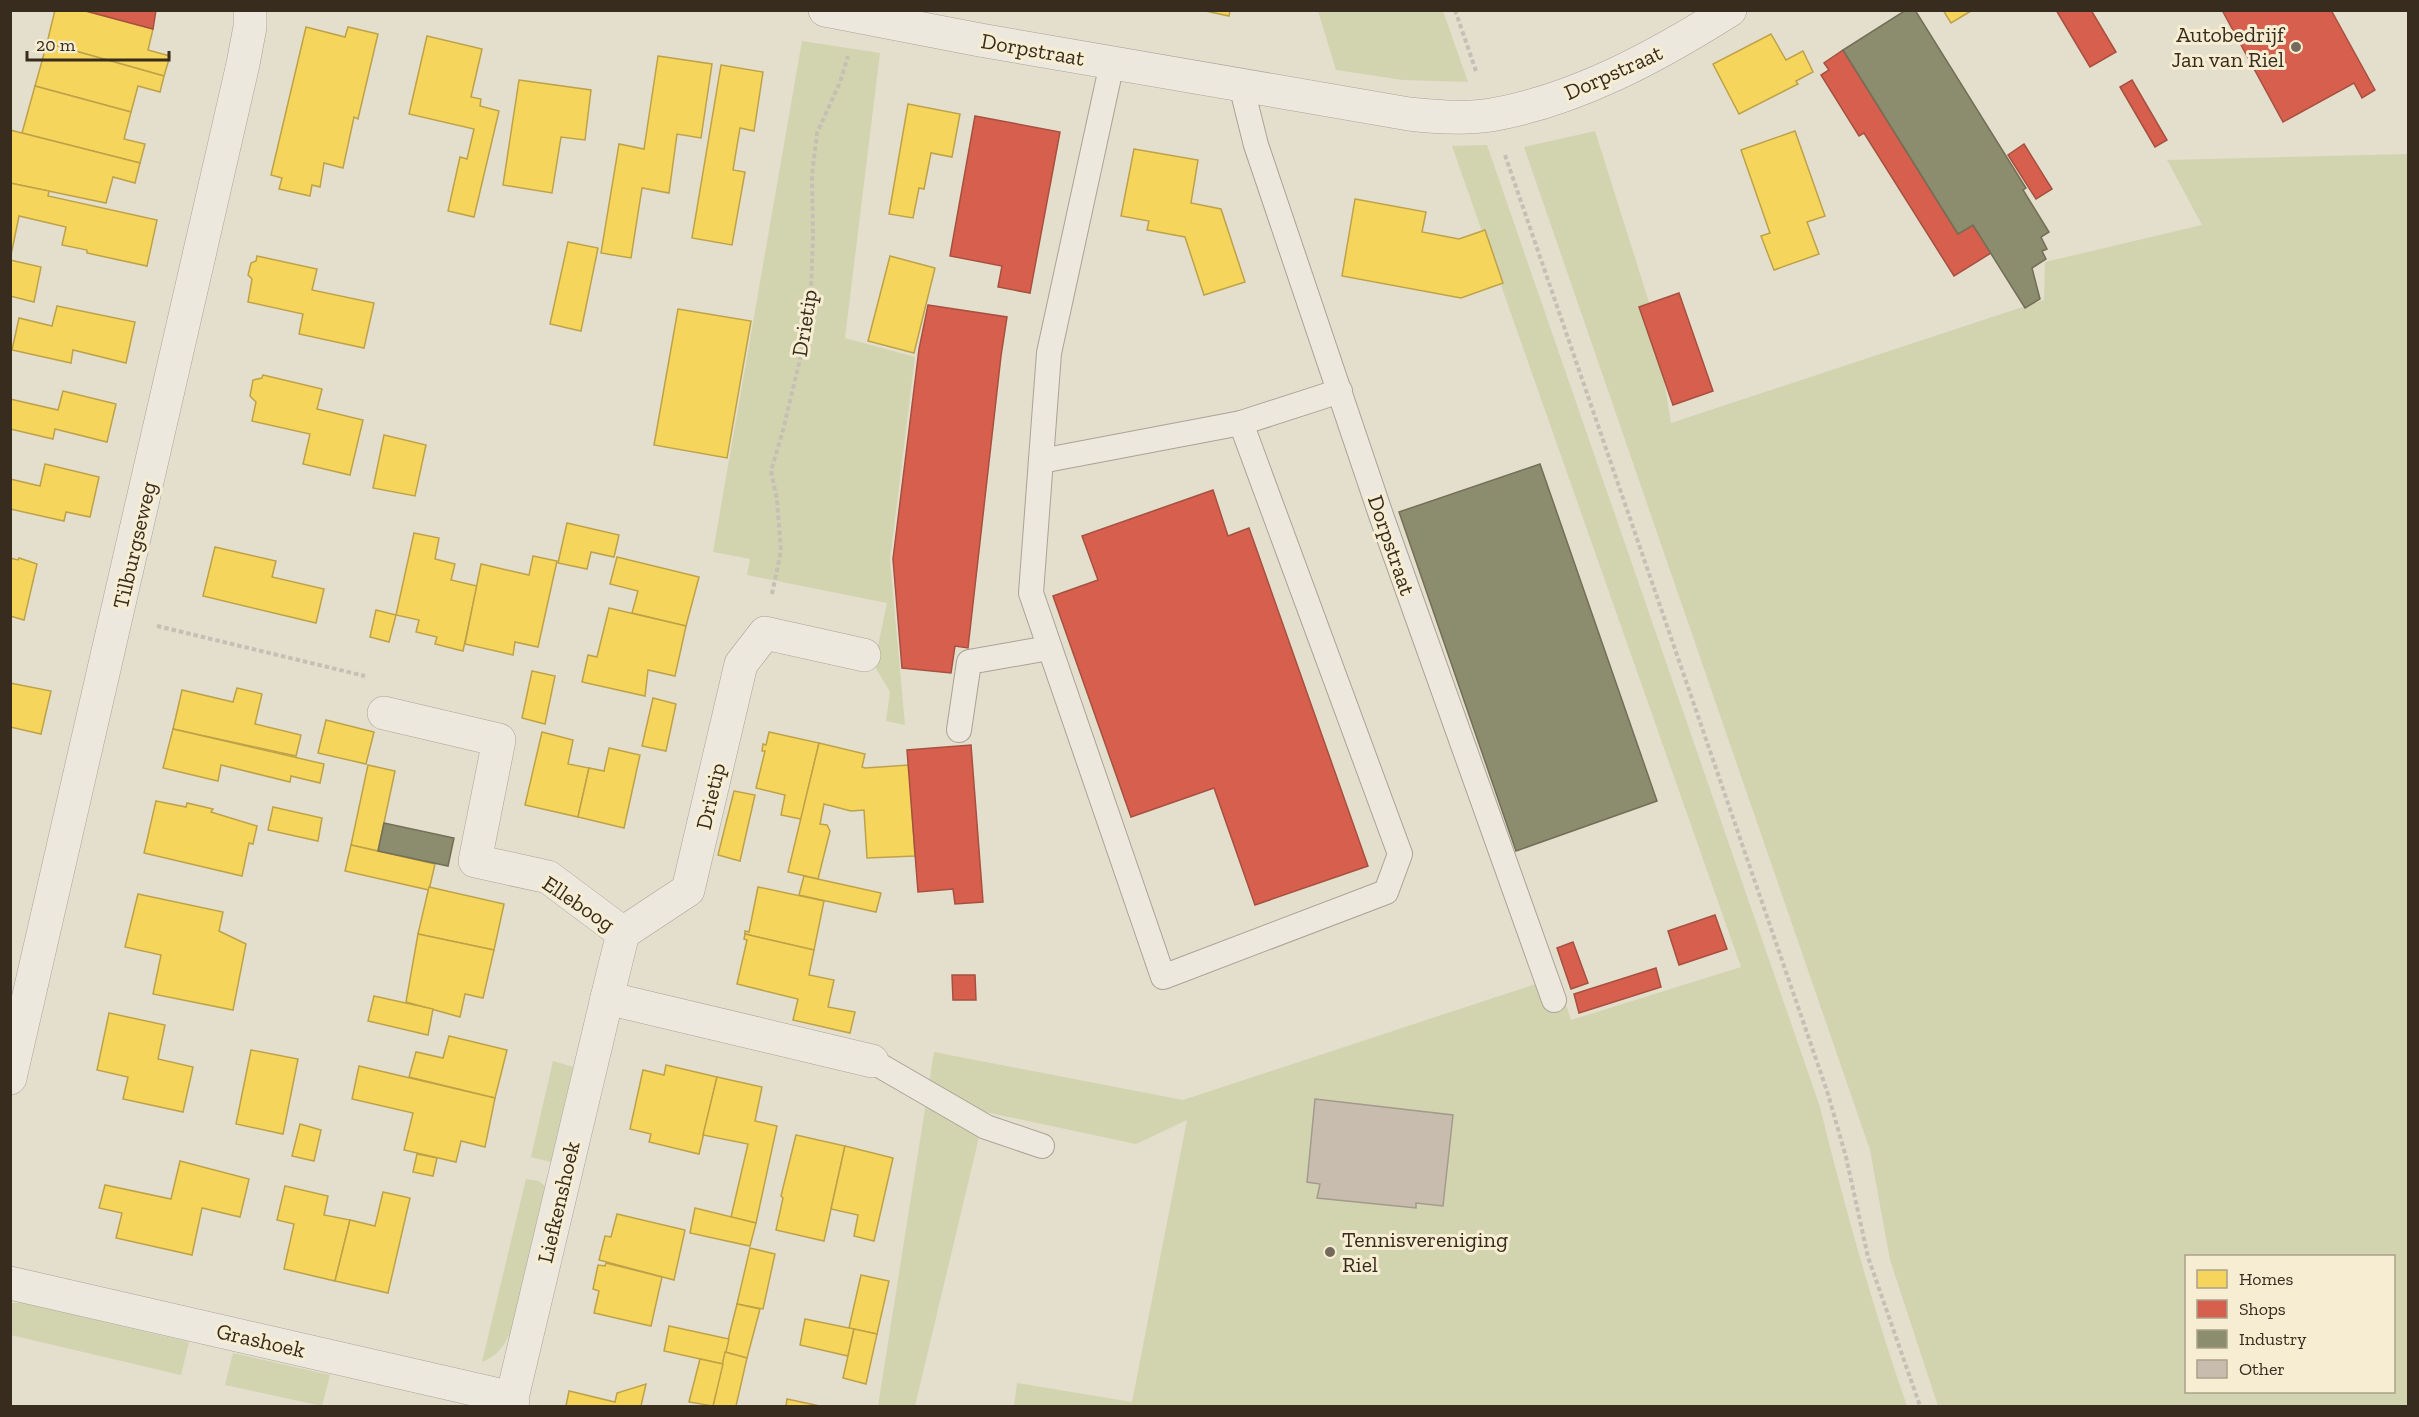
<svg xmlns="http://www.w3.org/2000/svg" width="2419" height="1417" viewBox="0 0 2419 1417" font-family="'Zilla Slab',serif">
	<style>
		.green { fill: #d2d4af; fill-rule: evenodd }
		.homes { fill: #f6d55c; stroke: #bda249; stroke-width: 1.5 }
		.shops { fill: #d6604d; stroke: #a7503f; stroke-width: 1.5 }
		.industry { fill: #8c8c6e; stroke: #736f56; stroke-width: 1.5 }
		.building { fill: #c8bcae; stroke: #a49a8c; stroke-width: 1.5 }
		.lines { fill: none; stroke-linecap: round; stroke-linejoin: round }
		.service-casing { stroke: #a9a396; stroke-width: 26 }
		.minor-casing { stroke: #a9a396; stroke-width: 34 }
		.tertiary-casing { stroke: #a9a396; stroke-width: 34 }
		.path { stroke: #c5bfb5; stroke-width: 4; stroke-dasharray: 4.5 3; stroke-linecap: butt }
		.service { stroke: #ece8de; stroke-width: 24 }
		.minor { stroke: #ece8de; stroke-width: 33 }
		.tertiary { stroke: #ece8de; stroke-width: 33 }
		.poi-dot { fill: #746a5b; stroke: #f6edd2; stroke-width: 2 }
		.labels { text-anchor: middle; stroke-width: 6; stroke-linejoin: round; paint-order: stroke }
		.poi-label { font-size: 22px; fill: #382c1e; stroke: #f6edd2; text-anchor: end }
		.street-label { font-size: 22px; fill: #382c1e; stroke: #f6edd2 }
	</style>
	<rect width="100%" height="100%" fill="#e4decd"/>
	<!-- green -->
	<g class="green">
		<path d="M1318,11H1443L1468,82L1403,80L1336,70Z"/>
		<path d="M802,41L880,53L845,338L915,357L890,560L905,725L886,721L890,692L874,665L887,603L747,575L750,559L713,552Z"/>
		<path d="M1595,131L1654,318L1671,423L2044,300L2045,262L2202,225L2167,160L2408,154V1406H1938L1890,1260L1870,1150L1524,147ZM2186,1256H2394V1392H2186Z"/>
		<path d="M1487,145L1820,1107C1845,1209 1873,1308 1907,1406H1014L1017,1383L1132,1402L1187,1120L1136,1144L985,1112L915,1406H878L934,1052L1183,1100L1557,977L1571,1020L1741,967L1452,146Z"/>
		<path d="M553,1061L573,1067L551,1162L531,1157Z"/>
		<path d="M526,1179L539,1181L545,1186L514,1325C506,1342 501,1354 482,1362Z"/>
		<path d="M10,1303H24L189,1342L181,1375L11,1335Z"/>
		<path d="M233,1353L330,1375L322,1406L225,1385Z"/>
	</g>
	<!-- homes -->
	<g class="homes">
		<path d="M55,10H82L153,29L148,50L170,56L164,76L47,43Z"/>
		<path d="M1201,10H1230L1229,16Z"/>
		<path d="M1943,10H1971V11L1951,23Z"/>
		<path d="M306,27L345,37L348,27L378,34L358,119L354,117L343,168L324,163L320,187L312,185L310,196L279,189L282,178L271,175Z"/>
		<path d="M1771,34L1786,60L1803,51L1813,72L1796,81L1798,84L1739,114L1713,64Z"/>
		<path d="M427,36L482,49L471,97L481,99L480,106L499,111L474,217L448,211L460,157L467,159L474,129L409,114Z"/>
		<path d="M47,43L164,76L160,92L138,86L131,112L35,86Z"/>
		<path d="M658,56L712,64L701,138L677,134L669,193L642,188L631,258L601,253L619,144L644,149Z"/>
		<path d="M721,65L763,72L754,131L740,128L733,170L745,172L732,245L692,238Z"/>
		<path d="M519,80L591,90L585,140L561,137L552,193L503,185Z"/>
		<path d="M35,86L131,112L124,139L145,144L140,163L22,133Z"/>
		<path d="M908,104L960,114L952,157L931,153L924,189L919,188L913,218L889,214Z"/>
		<path d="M10,130L140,163L135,183L113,177L106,203L10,183Z"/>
		<path d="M1795,131L1825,216L1807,222L1819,254L1774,270L1761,236L1770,233L1741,150Z"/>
		<path d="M1134,149L1198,160L1191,203L1221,209L1245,282L1204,295L1185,237L1147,230L1149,221L1121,216Z"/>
		<path d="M10,183L49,191L48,196L157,220L147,266L87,253V250L62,245L66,227L19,216L10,260Z"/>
		<path d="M1355,199L1426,212L1422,232L1459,239L1485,230L1503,283L1461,298L1342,276Z"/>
		<path d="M568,242L598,248L581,331L550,324Z"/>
		<path d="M257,256L317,269L312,290L374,303L364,348L299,334L303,314L248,302L252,279L248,275L251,263L256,261Z"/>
		<path d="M890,256L935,268L914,353L868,341Z"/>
		<path d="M10,260L41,267L34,302L10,296Z"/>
		<path d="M57,306L135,322L126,363L73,350L71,363L12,350L19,318L52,326Z"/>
		<path d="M678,309L751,321L727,458L654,445Z"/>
		<path d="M263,375L322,389L317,409L363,420L350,475L303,464L310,434L252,421L256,402L250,396L253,380L262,378Z"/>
		<path d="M63,391L116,404L107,442L55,429L53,439L10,429V399L58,410Z"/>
		<path d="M384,435L426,445L415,496L373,488Z"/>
		<path d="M45,464L99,477L90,517L66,512L64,521L10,509V479L40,486Z"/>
		<path d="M567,523L619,535L614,557L591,552L587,569L558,563Z"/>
		<path d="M414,533L439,538L435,559L455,564L451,580L477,586L463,651L435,644L437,637L416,632L419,620L396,615Z"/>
		<path d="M215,547L276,561L272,577L324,589L316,623L203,596Z"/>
		<path d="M533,556L557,561L538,647L515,642L513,655L465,644L481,564L529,575Z"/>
		<path d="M617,557L699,577L686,626L632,613L638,591L610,584Z"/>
		<path d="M10,558L18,560L19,558L37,564L24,620L10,616Z"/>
		<path d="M609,608L686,626L675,676L648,670L645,696L582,682L588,655L597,657Z"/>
		<path d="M376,610L396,615L389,642L370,637Z"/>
		<path d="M532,671L555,676L545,724L522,718Z"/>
		<path d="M10,683L51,691L41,734L10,727Z"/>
		<path d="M237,688L262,694L255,724L301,735L296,756L173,729L182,690L233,702Z"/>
		<path d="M653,698L676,704L666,751L642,746Z"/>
		<path d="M326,720L374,732L366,764L318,753Z"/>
		<path d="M173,729L324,764L320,783L291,776L290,782L221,765L218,781L163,768Z"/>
		<path d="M542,732L573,740L568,764L589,768L578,817L525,805Z"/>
		<path d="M769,732L819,743L801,819L781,815L785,795L756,788L765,751H762L763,744L766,745Z"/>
		<path d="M819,743L865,754L862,767L865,768L909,765L915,856L867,858L864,810L851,811L824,804L820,824L827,825L830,831L818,879L788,872Z"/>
		<path d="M609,748L640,755L624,828L578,817L589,768L604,771Z"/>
		<path d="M368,765L395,771L378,851L351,845Z"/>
		<path d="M734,791L755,795L740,861L718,855Z"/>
		<path d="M156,801L186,807L187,803L213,809L211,812L257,826L253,844L249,843L242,876L144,853Z"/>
		<path d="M273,807L322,818L318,841L268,830Z"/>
		<path d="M351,845L435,864L429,890L345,871Z"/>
		<path d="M804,876L881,893L876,912L799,895Z"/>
		<path d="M429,887L504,904L494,950L418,934Z"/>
		<path d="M758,887L824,901L814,950L745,934V931L749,932Z"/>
		<path d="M138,894L223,912L219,931L246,944L233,1010L153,994L161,955L125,947Z"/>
		<path d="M418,934L494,950L483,998L465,994L460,1017L406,1002Z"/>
		<path d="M745,934L814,950L809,975L834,980L828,1007L855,1012L850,1033L793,1020L798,999L737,984L747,940L744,939Z"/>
		<path d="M374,996L433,1009L428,1035L368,1021Z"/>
		<path d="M109,1013L165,1025L158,1059L193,1067L183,1112L123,1099L128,1077L97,1070Z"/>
		<path d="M449,1036L507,1050L495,1098L409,1077L416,1052L443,1058Z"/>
		<path d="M251,1050L298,1059L283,1134L236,1124Z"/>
		<path d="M666,1065L717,1077L699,1154L649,1142L651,1134L630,1129L643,1070L664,1075Z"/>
		<path d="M359,1066L495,1098L485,1147L461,1141L456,1162L404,1150L413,1113L352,1099Z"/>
		<path d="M717,1077L762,1087L755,1121L777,1126L756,1223L731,1217L748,1144L703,1135Z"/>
		<path d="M300,1124L321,1130L314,1161L292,1156Z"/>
		<path d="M796,1135L845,1146L824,1241L776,1230L783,1198L781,1196Z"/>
		<path d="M845,1146L893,1158L874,1241L854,1236L858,1215L831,1209Z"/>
		<path d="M417,1154L437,1158L433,1176L413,1172Z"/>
		<path d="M180,1161L249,1179L240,1217L202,1208L192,1255L116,1238L122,1213L99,1208L105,1185L171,1199Z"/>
		<path d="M285,1186L328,1196L324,1215L350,1220L335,1281L284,1269L294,1224L277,1220Z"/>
		<path d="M383,1192L410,1198L388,1293L335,1281L350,1220L375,1226Z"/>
		<path d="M695,1208L756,1223L750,1246L690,1233Z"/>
		<path d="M617,1214L685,1230L674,1280L599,1260L605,1236L611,1237Z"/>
		<path d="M750,1248L775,1254L763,1309L737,1304Z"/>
		<path d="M606,1263L662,1277L651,1326L594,1313L599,1291L593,1289L598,1265L605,1266Z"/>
		<path d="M861,1275L889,1281L877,1334L849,1328Z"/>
		<path d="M737,1304L760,1309L747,1358L725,1352Z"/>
		<path d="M805,1319L854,1329L848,1356L800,1345Z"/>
		<path d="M669,1326L729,1339L723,1364L664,1351Z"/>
		<path d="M854,1329L877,1334L866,1384L843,1378Z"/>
		<path d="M725,1352L747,1358L736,1406H713Z"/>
		<path d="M700,1359L723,1364L713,1406L689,1402Z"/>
		<path d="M646,1384L641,1406H566L569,1391L615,1402L617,1393Z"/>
		<path d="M787,1399L820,1406H786Z"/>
	</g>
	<!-- shops -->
	<g class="shops">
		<path d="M82,10H156L153,29Z"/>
		<path d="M2056,10H2091L2116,52L2090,67Z"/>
		<path d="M2222,10H2331L2375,90L2362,98L2354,83L2283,122Z"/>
		<path d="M1843,50L1958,234L1973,225L1991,253L1954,276L1864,133L1859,136L1821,75L1829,70L1824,63Z"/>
		<path d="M2132,80L2167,140L2155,147L2120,87Z"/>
		<path d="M975,116L1060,132L1030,293L998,287L1002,266L950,256Z"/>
		<path d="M2024,144L2052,189L2036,199L2008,155Z"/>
		<path d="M1679,293L1713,391L1673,405L1639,307Z"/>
		<path d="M928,305L1007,317L1001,356L968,648L955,646L951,673L902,668L893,559L919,349Z"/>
		<path d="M1213,490L1228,536L1249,528L1368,866L1255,905L1214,788L1131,817L1053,596L1098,580L1082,536Z"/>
		<path d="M971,745L983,902L955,904L953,889L918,892L907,750Z"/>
		<path d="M1715,915L1727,949L1679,965L1668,931Z"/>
		<path d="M1573,942L1588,983L1571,989L1557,948Z"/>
		<path d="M1656,968L1661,987L1579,1013L1574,994Z"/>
		<path d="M952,975H975L976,1000H953Z"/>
	</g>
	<!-- industry -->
	<g class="industry">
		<path d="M1906,10H1915L2026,188L2023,190L2049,232L2041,237L2047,249L2042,251L2046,259L2032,268L2040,299L2025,308L1973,225L1958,234L1843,50Z"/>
		<path d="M1540,464L1657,801L1516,851L1399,512Z"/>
		<path d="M384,823L454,838L448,866L378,851Z"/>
	</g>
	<!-- building -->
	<path class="building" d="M1315,1099L1453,1115L1443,1206L1416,1203V1208L1317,1198L1320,1184L1307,1182Z"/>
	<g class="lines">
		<defs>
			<g id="service">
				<path d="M1112,63L1049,353L1031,593L1163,977L1386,892L1400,854L1241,423"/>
				<path d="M1241,85L1256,145L1382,518L1554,1000"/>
				<path d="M1041,461L1241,423L1340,391"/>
				<path d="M959,730L969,662L1049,648"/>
				<path d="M872,1061L986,1127L1042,1146"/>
			</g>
			<g id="minor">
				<path d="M384,713L499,740L475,861L548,877L623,933L607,998L872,1061"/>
				<path d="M623,933L688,890L741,664L765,633L864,655"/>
				<path d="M10,1283L512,1398"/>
				<path d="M513,1406L512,1398L607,998"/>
			</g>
			<g id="tertiary">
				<path d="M825,10L980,40L1409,114C1435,117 1465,119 1491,115C1577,100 1657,56 1730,10"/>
				<path d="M10,1078L243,64L250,27V10"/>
			</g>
		</defs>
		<!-- service casing -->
		<use href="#service" class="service-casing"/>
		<!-- minor casing -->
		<use href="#minor" class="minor-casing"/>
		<!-- tertiary casing -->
		<use href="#tertiary" class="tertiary-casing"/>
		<!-- path -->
		<g class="path">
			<path d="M1455,10L1477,74"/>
			<path d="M1505,155L1828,1094L1846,1157L1868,1257L1920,1406"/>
			<path d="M772,594L781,551L777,500L771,471L783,430L810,318L813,236L812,175L817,133L840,82L848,56"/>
			<path d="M157,626L365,676"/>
		</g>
		<!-- service -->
		<use href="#service" class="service"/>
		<!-- minor -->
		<use href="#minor" class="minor"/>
		<!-- tertiary -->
		<use href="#tertiary" class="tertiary"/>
	</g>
	<!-- markers -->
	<g class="poi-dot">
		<circle cx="2296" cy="47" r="6"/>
		<circle cx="1330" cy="1252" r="6"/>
	</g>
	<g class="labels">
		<!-- poi labels -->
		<g class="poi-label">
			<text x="2284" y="42">Autobedrijf<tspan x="2284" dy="25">Jan van Riel</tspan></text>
			<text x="1342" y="1247" text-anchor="start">Tennisvereniging<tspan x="1342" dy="25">Riel</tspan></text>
		</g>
		<!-- street labels -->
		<g class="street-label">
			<text transform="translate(1033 49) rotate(10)" y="8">Dorpstraat</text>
			<text transform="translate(1613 72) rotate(-24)" y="8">Dorpstraat</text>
			<text transform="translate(804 323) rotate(-81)" y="8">Drietip</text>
			<text transform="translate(134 545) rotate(-77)" y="8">Tilburgseweg</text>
			<text transform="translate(1392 545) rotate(71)" y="8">Dorpstraat</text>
			<text transform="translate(710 796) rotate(-77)" y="8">Drietip</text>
			<text transform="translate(579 903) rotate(34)" y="8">Elleboog</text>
			<text transform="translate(558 1202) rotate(-77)" y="8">Liefkenshoek</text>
			<text transform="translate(261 1340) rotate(13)" y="8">Grashoek</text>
		</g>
	</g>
	<!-- border -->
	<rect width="2419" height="1417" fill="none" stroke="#382c1e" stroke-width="24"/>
	<!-- legend -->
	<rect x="2185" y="1255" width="210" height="138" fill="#f6edd2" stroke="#aaa08a" stroke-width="1.5"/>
	<rect x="2197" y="1270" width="30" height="18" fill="#f6d55c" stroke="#aaa08a" stroke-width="1.5"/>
	<text x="2239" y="1285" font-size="18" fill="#382c1e">Homes</text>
	<rect x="2197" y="1300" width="30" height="18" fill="#d6604d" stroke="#aaa08a" stroke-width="1.5"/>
	<text x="2239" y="1315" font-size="18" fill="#382c1e">Shops</text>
	<rect x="2197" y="1330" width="30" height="18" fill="#8c8c6e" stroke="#aaa08a" stroke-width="1.5"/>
	<text x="2239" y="1345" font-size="18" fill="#382c1e">Industry</text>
	<rect x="2197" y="1360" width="30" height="18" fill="#c8bcae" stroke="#aaa08a" stroke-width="1.5"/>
	<text x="2239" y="1375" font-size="18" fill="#382c1e">Other</text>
	<!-- scale -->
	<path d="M27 51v9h142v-9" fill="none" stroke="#382c1e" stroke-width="3"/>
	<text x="36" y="51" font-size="18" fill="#382c1e" stroke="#f6edd2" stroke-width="4.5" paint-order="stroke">20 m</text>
</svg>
